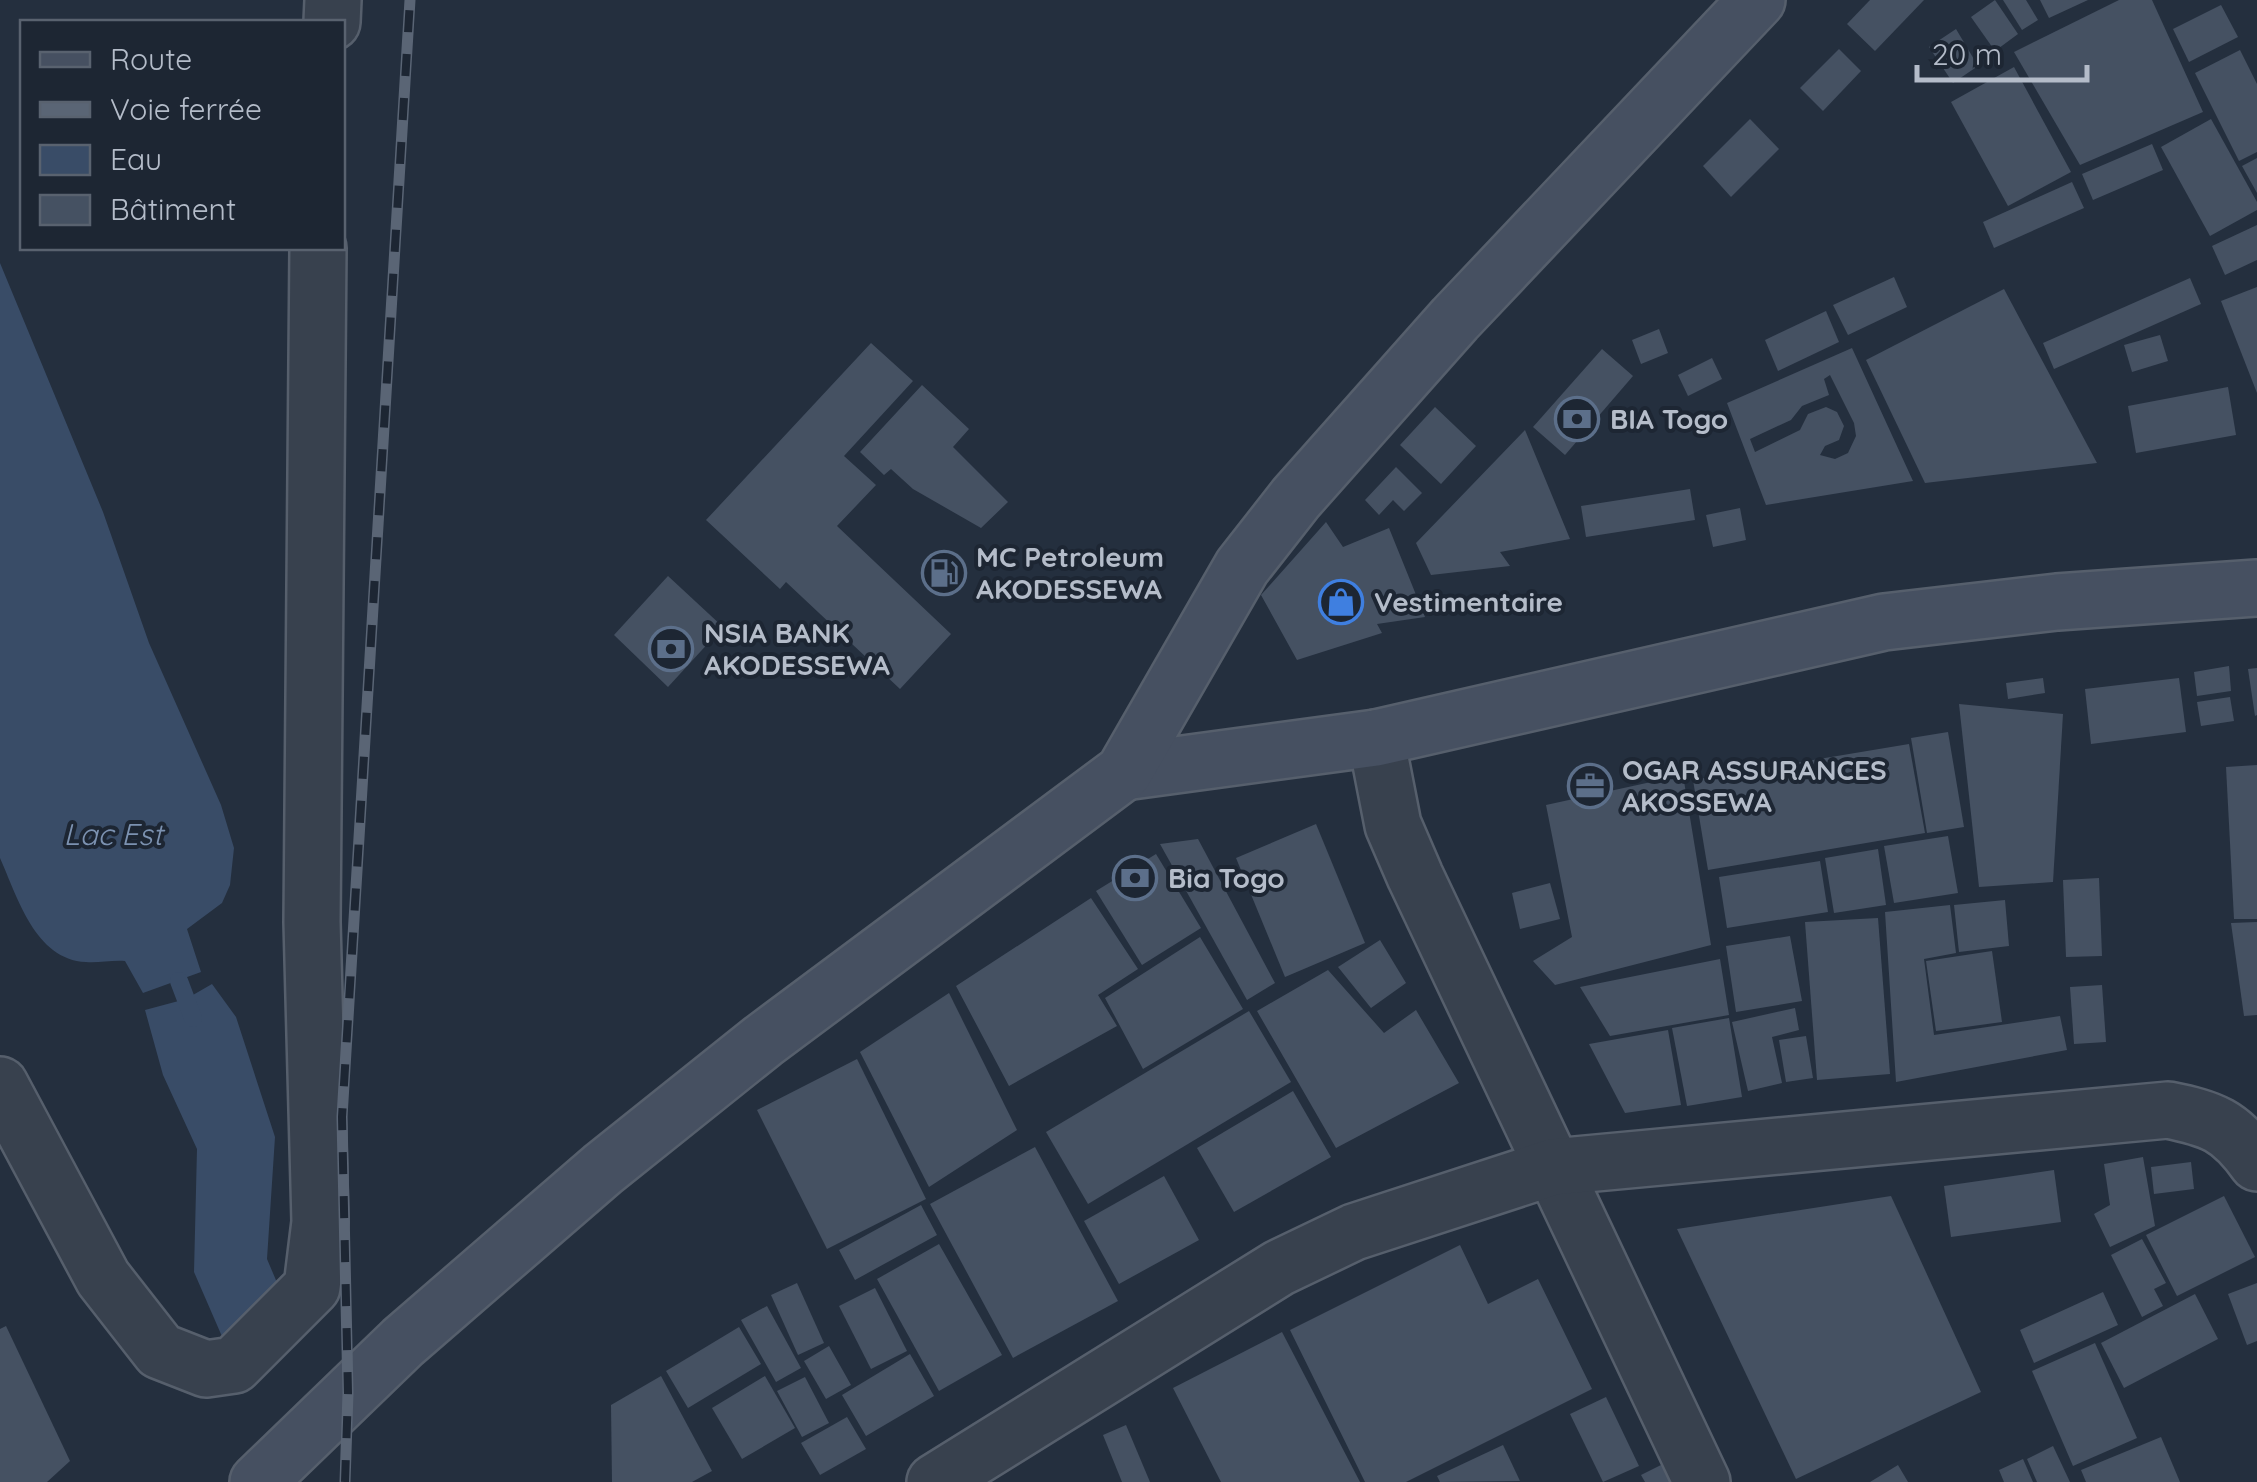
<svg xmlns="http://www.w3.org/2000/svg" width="2257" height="1482" viewBox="0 0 2257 1482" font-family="Quicksand,sans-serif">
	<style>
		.water { fill: #394c67 }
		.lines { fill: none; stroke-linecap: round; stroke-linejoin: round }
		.stream { stroke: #394c67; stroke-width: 18 }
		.building { fill: #455162; fill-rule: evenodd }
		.street-casing { stroke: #565f6c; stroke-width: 60 }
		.secondary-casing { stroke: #565f6c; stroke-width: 60 }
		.street { stroke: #38414e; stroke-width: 55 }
		.secondary { stroke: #465061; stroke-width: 55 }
		.rail-casing { stroke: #5a6575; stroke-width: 11 }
		.rail { stroke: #1d2633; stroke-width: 8; stroke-dasharray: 22; stroke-linecap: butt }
		.labels { text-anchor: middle; stroke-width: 8; stroke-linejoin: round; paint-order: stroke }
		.poi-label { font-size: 28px; font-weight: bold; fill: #b4bcc9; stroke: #1d2633; text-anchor: start }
		.water-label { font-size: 30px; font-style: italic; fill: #7c92b1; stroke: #1d2633 }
	</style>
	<rect width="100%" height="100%" fill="#242f3e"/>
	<!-- water -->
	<g class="water">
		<path d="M0,263L103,512L149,643L221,805L234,848L230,885L222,903L187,929L201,972L143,993L125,961C112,960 98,963 86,962C35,960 17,896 0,858Z"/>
		<path d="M212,984L236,1017L275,1137L267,1259L281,1292L227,1348L194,1272L197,1149L163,1075L145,1010L186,999Z"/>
	</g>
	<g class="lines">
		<!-- stream -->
		<path class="stream" d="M179,981L193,1018"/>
	</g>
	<!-- building -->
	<g class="building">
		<path d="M1870,0H1924L1875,51L1847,24Z"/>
		<path d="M1995,0L2018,34L1995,51L1971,17Z"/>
		<path d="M2003,0H2026L2038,20L2022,30Z"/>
		<path d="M2040,0H2088L2049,18Z"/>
		<path d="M2119,0H2152L2203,112L2080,165L2014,52Z"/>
		<path d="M2221,5L2238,37L2189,62L2173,29Z"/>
		<path d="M1956,29L1978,66L1953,83L1929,47Z"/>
		<path d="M1839,49L1861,71L1823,111L1800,88Z"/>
		<path d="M2240,50L2257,84V152L2239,161L2195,73Z"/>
		<path d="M2014,67L2071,172L2008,206L1951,102Z"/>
		<path d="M1750,119L1779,149L1731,197L1703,166Z"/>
		<path d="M2211,119L2257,202V210L2210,236L2161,147Z"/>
		<path d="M2152,144L2163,170L2093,200L2082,174Z"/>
		<path d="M2257,158V193L2242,166Z"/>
		<path d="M2072,182L2084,208L1994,248L1983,222Z"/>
		<path d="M2257,225V260L2225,275L2212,246Z"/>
		<path d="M1894,277L1907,307L1848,335L1833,305Z"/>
		<path d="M2190,278L2201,304L2054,369L2043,343Z"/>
		<path d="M2257,287V393L2221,301Z"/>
		<path d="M2004,289L2097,463L1925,483L1866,360Z"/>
		<path d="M1826,311L1839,342L1778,371L1765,340Z"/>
		<path d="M1659,329L1668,353L1641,364L1632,340Z"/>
		<path d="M2160,335L2168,361L2132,372L2124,345Z"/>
		<path d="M871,343L913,381L844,456L876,485L837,526L951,634L900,689L786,582L780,589L706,520Z"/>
		<path d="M1852,348L1913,481L1766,505L1727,403ZM1830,375L1854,423L1856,436L1848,453L1835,459L1820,455L1825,446L1839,440L1844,426L1837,412L1826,407L1808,414L1800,430L1755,452L1750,439L1791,420L1802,406L1829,395L1824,379Z"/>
		<path d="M1602,349L1633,376L1565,455L1533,427Z"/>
		<path d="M1712,358L1722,379L1688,396L1678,375Z"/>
		<path d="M922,385L969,429L953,447L1008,502L981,528L913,489L891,469L884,475L860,452Z"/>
		<path d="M2228,387L2236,435L2136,453L2128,406Z"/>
		<path d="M1435,407L1476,446L1441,484L1400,445Z"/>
		<path d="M1525,430L1570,539L1500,552L1510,566L1431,575L1416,543Z"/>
		<path d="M1396,467L1422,493L1404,511L1393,500L1379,515L1365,500Z"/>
		<path d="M1690,489L1695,520L1586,537L1581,506Z"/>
		<path d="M1740,508L1746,540L1713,547L1706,515Z"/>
		<path d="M1326,522L1343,547L1389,528L1425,617L1377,624L1382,633L1297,660L1261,595Z"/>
		<path d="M668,576L723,627L668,687L614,635Z"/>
		<path d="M2229,666L2231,691L2197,696L2194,672Z"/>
		<path d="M2257,668V715L2255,716L2248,669Z"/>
		<path d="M2043,678L2045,693L2008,699L2006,683Z"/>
		<path d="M2179,678L2186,732L2091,744L2085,689Z"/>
		<path d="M2230,697L2234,721L2201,726L2197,702Z"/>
		<path d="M1959,704L2063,714L2053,882L1979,887Z"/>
		<path d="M1948,732L1964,827L1927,833L1911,738Z"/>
		<path d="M1909,744L1925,833L1708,870L1693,780Z"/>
		<path d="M2257,765V919H2234L2226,767Z"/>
		<path d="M1683,775L1711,945L1555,985L1533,961L1572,937L1546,805Z"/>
		<path d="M1316,824L1365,943L1285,977L1236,858Z"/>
		<path d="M1948,836L1958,893L1894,903L1884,846Z"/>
		<path d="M1198,839L1275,983L1247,1000L1160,844Z"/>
		<path d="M1878,849L1886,905L1834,913L1825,858Z"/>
		<path d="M1156,854L1201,928L1142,965L1096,891Z"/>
		<path d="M1820,861L1828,912L1727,928L1719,877Z"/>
		<path d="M2099,878L2102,956L2066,957L2063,880Z"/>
		<path d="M1550,883L1560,919L1520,929L1512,893Z"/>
		<path d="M1091,898L1138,969L1098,995L1117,1026L1009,1086L956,986Z"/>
		<path d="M2005,900L2009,946L1959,952L1954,905Z"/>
		<path d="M1950,905L1956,953L1924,959L1934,1035L2060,1016L2067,1050L1896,1082L1885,912Z"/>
		<path d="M1878,918L1890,1074L1817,1080L1805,922Z"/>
		<path d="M2257,922V1015L2244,1016L2231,923Z"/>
		<path d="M1790,936L1802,1001L1736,1012L1726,946Z"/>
		<path d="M1200,937L1243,1009L1143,1069L1105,998Z"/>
		<path d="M1380,940L1406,983L1371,1008L1338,967Z"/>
		<path d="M1992,951L2002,1022L1936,1031L1926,961Z"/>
		<path d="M1720,959L1729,1015L1610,1036L1580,987Z"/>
		<path d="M1328,970L1384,1033L1416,1010L1459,1083L1336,1148L1257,1011Z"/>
		<path d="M2102,985L2106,1042L2074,1044L2070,987Z"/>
		<path d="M949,993L1017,1130L929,1187L860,1052Z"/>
		<path d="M1795,1008L1799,1030L1772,1037L1782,1083L1748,1091L1732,1022Z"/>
		<path d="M1249,1011L1291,1082L1088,1204L1046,1132Z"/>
		<path d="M1729,1018L1742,1097L1687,1106L1672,1028Z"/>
		<path d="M1668,1030L1681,1105L1625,1113L1589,1044Z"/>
		<path d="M1806,1036L1813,1078L1786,1082L1779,1040Z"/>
		<path d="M857,1059L926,1199L827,1249L757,1110Z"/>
		<path d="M1293,1091L1331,1157L1234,1212L1197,1148Z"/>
		<path d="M1035,1147L1118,1301L1013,1358L930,1204Z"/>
		<path d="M2143,1157L2155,1226L2110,1247L2094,1214L2110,1205L2104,1164Z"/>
		<path d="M2191,1162L2194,1189L2154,1194L2151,1167Z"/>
		<path d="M2054,1170L2061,1222L1951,1237L1944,1186Z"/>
		<path d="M1164,1176L1199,1240L1119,1284L1084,1221Z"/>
		<path d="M1891,1196L1981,1392L1796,1479L1677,1229Z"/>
		<path d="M2224,1196L2255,1257L2177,1296L2146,1235Z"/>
		<path d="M921,1205L937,1235L855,1280L839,1250Z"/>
		<path d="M2142,1239L2166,1283L2154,1289L2163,1306L2142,1317L2111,1255Z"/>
		<path d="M939,1244L1002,1355L939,1391L877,1279Z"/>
		<path d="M1460,1245L1488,1304L1538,1279L1592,1389L1406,1482H1365L1290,1330Z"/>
		<path d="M797,1283L824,1343L798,1355L771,1295Z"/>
		<path d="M2257,1283V1341L2247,1345L2228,1294Z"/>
		<path d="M875,1288L907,1351L871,1369L839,1306Z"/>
		<path d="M2103,1292L2118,1325L2034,1363L2020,1330Z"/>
		<path d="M2195,1294L2218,1339L2124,1388L2101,1343Z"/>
		<path d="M767,1306L801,1368L776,1382L741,1320Z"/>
		<path d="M6,1326L70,1461L47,1482H0V1329Z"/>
		<path d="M739,1327L761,1364L688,1408L666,1371Z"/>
		<path d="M1282,1332L1360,1482H1221L1173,1388Z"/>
		<path d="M2095,1343L2137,1438L2073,1466L2032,1371Z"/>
		<path d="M829,1346L851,1385L826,1399L804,1361Z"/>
		<path d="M910,1354L934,1396L866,1436L842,1395Z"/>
		<path d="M661,1376L712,1471L692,1482H612L611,1405Z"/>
		<path d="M765,1376L795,1428L742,1459L712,1408Z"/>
		<path d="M805,1377L829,1423L802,1437L777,1391Z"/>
		<path d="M1606,1397L1639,1466L1603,1482L1570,1414Z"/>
		<path d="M847,1417L866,1449L820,1475L801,1443Z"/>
		<path d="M1126,1425L1150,1482H1122L1103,1435Z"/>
		<path d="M2161,1437L2180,1482H2086L2081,1470Z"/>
		<path d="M1503,1445L1520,1481L1440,1482L1437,1476Z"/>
		<path d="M2053,1446L2070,1482H2037L2027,1459Z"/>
		<path d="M2023,1459L2033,1482H2004L1999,1470Z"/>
		<path d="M1669,1461L1679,1482H1645L1641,1475Z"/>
		<path d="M1898,1465L1908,1482H1870Z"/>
	</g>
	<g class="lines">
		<defs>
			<g id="street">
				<path d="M332,22L333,0"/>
				<path d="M1376,738L1393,825L1415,876L1702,1482"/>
				<path d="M0,1085L103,1278L160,1351L206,1369L234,1365L312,1287L320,1222L312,922L318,248"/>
				<path d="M935,1482L1279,1268L1354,1232L1553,1167L2168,1110C2212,1119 2230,1125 2257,1163"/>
			</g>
			<g id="secondary">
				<path d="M1124,772L1376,738L1884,622L2057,602L2257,588"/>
				<path d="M258,1482L403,1342L603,1169L763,1041L1124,772L1242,567L1296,498L1455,319L1757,0"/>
			</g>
		</defs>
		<!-- street casing -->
		<use href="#street" class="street-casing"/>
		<!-- secondary casing -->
		<use href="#secondary" class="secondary-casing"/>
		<!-- street -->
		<use href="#street" class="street"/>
		<!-- secondary -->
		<use href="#secondary" class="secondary"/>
		<defs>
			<path id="rail" d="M345,1482L348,1393L342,1117L410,0"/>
		</defs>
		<!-- rail casing -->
		<use href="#rail" class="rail-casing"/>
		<!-- rail -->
		<use href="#rail" class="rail"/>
	</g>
	<!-- icons -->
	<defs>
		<symbol id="bank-ring" viewBox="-11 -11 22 22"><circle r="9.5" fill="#1d2633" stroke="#5c6f8a" stroke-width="1.5"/><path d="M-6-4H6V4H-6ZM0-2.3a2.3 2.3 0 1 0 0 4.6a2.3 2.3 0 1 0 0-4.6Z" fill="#5c6f8a"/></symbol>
		<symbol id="fuel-ring" viewBox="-11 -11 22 22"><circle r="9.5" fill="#1d2633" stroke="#5c6f8a" stroke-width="1.5"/><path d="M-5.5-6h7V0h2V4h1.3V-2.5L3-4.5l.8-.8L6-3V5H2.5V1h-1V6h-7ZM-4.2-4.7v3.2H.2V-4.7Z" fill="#5c6f8a"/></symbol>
		<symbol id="shop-ring" viewBox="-11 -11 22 22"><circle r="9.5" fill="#1d2633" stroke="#3f7fe0" stroke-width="1.5"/><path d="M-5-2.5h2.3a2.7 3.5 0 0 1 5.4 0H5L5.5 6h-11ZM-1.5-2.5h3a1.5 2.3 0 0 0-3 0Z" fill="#3f7fe0"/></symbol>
		<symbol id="office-ring" viewBox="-11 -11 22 22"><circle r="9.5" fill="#1d2633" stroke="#5c6f8a" stroke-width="1.5"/><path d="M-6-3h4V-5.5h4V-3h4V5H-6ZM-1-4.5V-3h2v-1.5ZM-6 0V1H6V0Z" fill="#5c6f8a"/></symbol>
	</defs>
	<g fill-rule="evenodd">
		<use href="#bank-ring" x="1552" y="394" width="50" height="50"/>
		<use href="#fuel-ring" x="919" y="548" width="50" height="50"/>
		<use href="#shop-ring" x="1316" y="577" width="50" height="50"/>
		<use href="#bank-ring" x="646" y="624" width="50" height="50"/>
		<use href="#office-ring" x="1565" y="761" width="50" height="50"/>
		<use href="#bank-ring" x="1110" y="853" width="50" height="50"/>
	</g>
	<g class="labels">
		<!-- poi labels -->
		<g class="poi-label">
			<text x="1610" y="429">BIA Togo</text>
			<text x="976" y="567">MC Petroleum<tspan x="976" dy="32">AKODESSEWA</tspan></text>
			<text x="1374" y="612">Vestimentaire</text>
			<text x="704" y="643">NSIA BANK<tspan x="704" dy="32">AKODESSEWA</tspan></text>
			<text x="1622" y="780">OGAR ASSURANCES<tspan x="1622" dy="32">AKOSSEWA</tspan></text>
			<text x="1168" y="888">Bia Togo</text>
		</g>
		<!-- water labels -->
		<g class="water-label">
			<text x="113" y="845">Lac Est</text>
		</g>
	</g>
	<!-- legend -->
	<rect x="20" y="20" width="325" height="230" fill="#1d2633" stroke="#59626f" stroke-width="2.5"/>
	<rect x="40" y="52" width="50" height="15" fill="#465061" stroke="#59626f" stroke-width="2.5"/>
	<text x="110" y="70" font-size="30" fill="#b4bcc9">Route</text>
	<rect x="40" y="102" width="50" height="15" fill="#5a6575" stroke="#59626f" stroke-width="2.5"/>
	<text x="110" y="120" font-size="30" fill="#b4bcc9">Voie ferrée</text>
	<rect x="40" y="145" width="50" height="30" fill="#394c67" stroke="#59626f" stroke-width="2.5"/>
	<text x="110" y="170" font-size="30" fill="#b4bcc9">Eau</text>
	<rect x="40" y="195" width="50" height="30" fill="#455162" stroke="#59626f" stroke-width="2.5"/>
	<text x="110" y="220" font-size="30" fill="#b4bcc9">Bâtiment</text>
	<!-- scale -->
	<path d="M1917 65v15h170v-15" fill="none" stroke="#b4bcc9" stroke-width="5"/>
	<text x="1932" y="65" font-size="30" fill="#b4bcc9" stroke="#1d2633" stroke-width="8" paint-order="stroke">20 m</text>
</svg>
